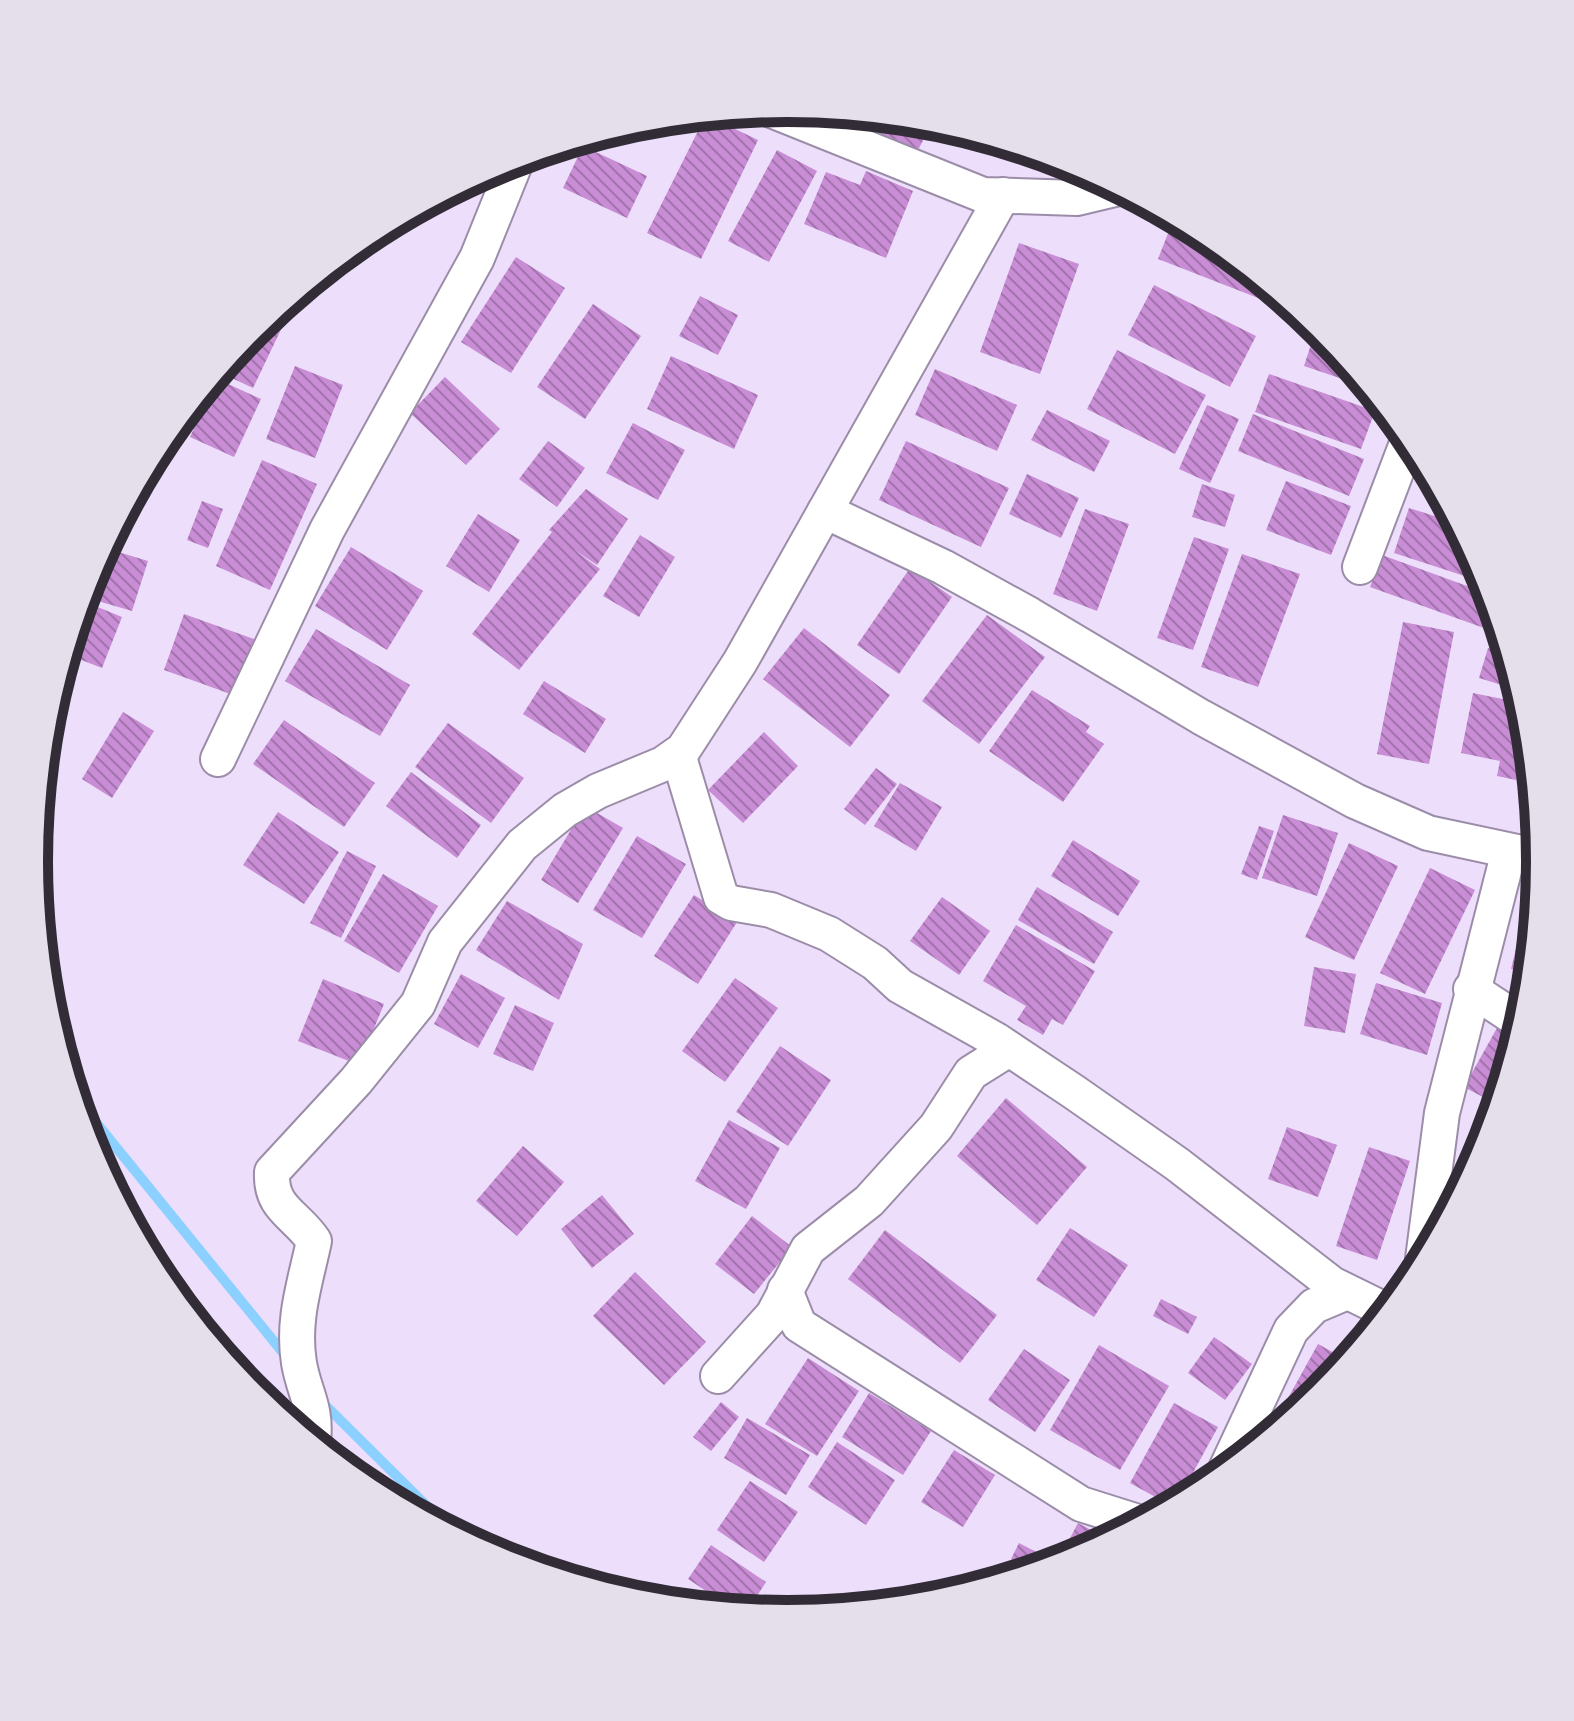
<svg xmlns="http://www.w3.org/2000/svg" width="1574" height="1721" viewBox="0 0 1574 1721" font-family="'PT Sans',sans-serif">
	<style>
		.lines { fill: none; stroke-linecap: round; stroke-linejoin: round }
		.stream { stroke: #8cd0ff; stroke-width: 10 }
		.building { fill: url(#building-back-hatch) }
		.street-casing { stroke: #9b8da8; stroke-width: 38 }
		.street { stroke: #fff; stroke-width: 34 }
		.rim { fill: none; stroke: #322c37; stroke-width: 10 }
	</style>
	<defs>
		<pattern id="building-back-hatch" width="6" height="6" patternUnits="userSpaceOnUse" patternTransform="scale(2)"><rect width="6" height="6" fill="#c88dd4"/><path d="M-1 5l2 2M0 0l6 6M5-1l2 2" fill="none" stroke="#a373ad"/></pattern>
	</defs>
	<rect width="100%" height="100%" fill="#eddefc"/>
	<g class="lines">
		<!-- stream -->
		<g class="stream">
			<path d="M76,1098L289,1360"/>
			<path d="M321,1401L452,1531"/>
		</g>
	</g>
	<!-- building -->
	<g class="building">
		<path d="M840,113L922,121L931,125L916,154L838,116Z"/>
		<path d="M706,115L758,140L701,259L647,233Z"/>
		<path d="M942,126V124L1005,144L998,157Z"/>
		<path d="M583,146L647,176L627,218L563,188Z"/>
		<path d="M777,150L817,171L769,262L728,241Z"/>
		<path d="M866,171L913,191L886,258L804,224L826,172L860,185Z"/>
		<path d="M1174,218L1206,235L1275,292L1271,303L1158,259Z"/>
		<path d="M1019,243L1079,264L1040,374L980,352Z"/>
		<path d="M516,257L565,288L511,373L461,342Z"/>
		<path d="M1154,285L1256,336L1230,387L1128,335Z"/>
		<path d="M700,296L738,315L718,355L679,336Z"/>
		<path d="M593,304L641,336L585,419L537,387Z"/>
		<path d="M273,312L286,319L253,388L219,372L255,328Z"/>
		<path d="M1317,326L1320,328L1369,388L1304,366Z"/>
		<path d="M1117,350L1206,395L1175,454L1087,409Z"/>
		<path d="M671,356L758,395L734,449L647,409Z"/>
		<path d="M295,366L343,385L315,458L266,439Z"/>
		<path d="M935,369L1017,405L997,451L915,415Z"/>
		<path d="M1269,374L1375,411L1361,449L1255,412Z"/>
		<path d="M445,377L500,429L466,465L410,413Z"/>
		<path d="M217,379L261,399L234,457L190,437Z"/>
		<path d="M192,405L173,446L162,441Z"/>
		<path d="M1207,405L1239,419L1210,483L1179,469Z"/>
		<path d="M1047,410L1110,441L1094,472L1031,440Z"/>
		<path d="M1253,414L1364,459L1349,496L1238,451Z"/>
		<path d="M633,423L685,450L658,500L606,473Z"/>
		<path d="M548,441L585,468L557,507L519,479Z"/>
		<path d="M906,441L1009,488L981,547L879,500Z"/>
		<path d="M262,460L317,484L270,590L216,566Z"/>
		<path d="M1027,474L1079,498L1061,538L1009,514Z"/>
		<path d="M1286,481L1351,506L1331,555L1266,530Z"/>
		<path d="M1202,484L1235,495L1225,527L1192,517Z"/>
		<path d="M586,489L628,519L597,565L573,549L600,569L519,670L472,634L552,532L549,530Z"/>
		<path d="M202,501L223,509L208,548L187,540Z"/>
		<path d="M1409,508L1457,523L1486,583L1394,553Z"/>
		<path d="M1085,509L1129,524L1097,611L1053,594Z"/>
		<path d="M478,514L520,540L489,592L446,566Z"/>
		<path d="M640,535L675,557L639,617L603,596Z"/>
		<path d="M1194,537L1229,549L1193,650L1157,638Z"/>
		<path d="M351,547L423,591L387,650L315,606Z"/>
		<path d="M105,548L148,561L132,611L84,597Z"/>
		<path d="M1242,554L1300,574L1258,687L1201,667Z"/>
		<path d="M1382,555L1489,594L1498,623L1495,632L1370,587Z"/>
		<path d="M910,568L952,597L899,674L857,645Z"/>
		<path d="M83,601L122,617L102,668L66,654Z"/>
		<path d="M184,614L257,640L236,696L164,670Z"/>
		<path d="M987,615L1045,657L979,744L922,701Z"/>
		<path d="M1403,622L1454,632L1429,764L1377,754Z"/>
		<path d="M804,628L890,695L850,747L763,679Z"/>
		<path d="M316,629L410,685L380,736L285,681Z"/>
		<path d="M1488,648L1507,654L1518,690L1479,678Z"/>
		<path d="M544,681L606,719L585,753L523,714Z"/>
		<path d="M57,685L72,692L55,730L47,726Z"/>
		<path d="M1032,690L1090,726L1086,732L1104,744L1063,802L989,751Z"/>
		<path d="M1473,693L1522,703L1529,749L1525,770L1518,769L1516,780L1497,776L1500,761L1461,753Z"/>
		<path d="M123,712L154,731L112,798L82,779Z"/>
		<path d="M284,720L375,783L344,827L253,764Z"/>
		<path d="M448,723L524,778L491,823L415,767Z"/>
		<path d="M764,732L798,766L743,823L708,790Z"/>
		<path d="M876,768L897,784L865,825L844,809Z"/>
		<path d="M411,772L481,825L457,858L386,806Z"/>
		<path d="M900,783L942,807L916,851L874,826Z"/>
		<path d="M585,806L623,828L578,903L541,880Z"/>
		<path d="M278,812L339,852L304,904L243,865Z"/>
		<path d="M1283,815L1338,833L1317,896L1262,878Z"/>
		<path d="M1259,826L1274,831L1257,880L1241,874Z"/>
		<path d="M637,836L686,864L642,938L593,910Z"/>
		<path d="M1073,840L1140,881L1118,916L1051,876Z"/>
		<path d="M1349,843L1398,866L1354,960L1305,937Z"/>
		<path d="M347,851L376,866L341,938L310,923Z"/>
		<path d="M1430,868L1475,890L1425,994L1380,973Z"/>
		<path d="M383,874L438,906L399,973L344,941Z"/>
		<path d="M1534,877L1538,878L1529,973L1511,969Z"/>
		<path d="M1037,887L1113,932L1094,964L1018,920Z"/>
		<path d="M694,895L737,922L698,984L654,956Z"/>
		<path d="M942,897L990,931L959,975L910,941Z"/>
		<path d="M507,901L583,944L559,1000L476,950Z"/>
		<path d="M1016,925L1095,971L1063,1025L1052,1019L1043,1035L1017,1020L1026,1006L983,981Z"/>
		<path d="M1314,967L1356,974L1345,1033L1304,1026Z"/>
		<path d="M461,974L505,998L478,1048L434,1024Z"/>
		<path d="M735,978L778,1008L725,1082L682,1051Z"/>
		<path d="M323,979L384,1004L359,1065L298,1041Z"/>
		<path d="M1376,983L1442,1003L1427,1055L1360,1034Z"/>
		<path d="M515,1005L554,1023L533,1071L493,1054Z"/>
		<path d="M1497,1028L1516,1039L1496,1104L1464,1087Z"/>
		<path d="M780,1046L831,1080L788,1146L736,1112Z"/>
		<path d="M1006,1098L1087,1167L1037,1225L957,1156Z"/>
		<path d="M729,1120L780,1148L746,1209L695,1181Z"/>
		<path d="M1287,1127L1337,1145L1318,1197L1268,1179Z"/>
		<path d="M523,1146L564,1182L517,1236L476,1201Z"/>
		<path d="M1369,1147L1410,1161L1377,1260L1336,1246Z"/>
		<path d="M602,1195L634,1234L592,1268L561,1229Z"/>
		<path d="M752,1216L792,1247L754,1294L715,1264Z"/>
		<path d="M1070,1228L1128,1265L1094,1317L1036,1280Z"/>
		<path d="M885,1230L997,1315L960,1363L848,1279Z"/>
		<path d="M635,1272L706,1342L664,1385L593,1316Z"/>
		<path d="M1161,1299L1197,1317L1188,1334L1153,1316Z"/>
		<path d="M1214,1337L1252,1364L1225,1400L1188,1373Z"/>
		<path d="M1318,1344L1347,1360L1319,1393L1267,1436Z"/>
		<path d="M1099,1345L1169,1386L1120,1470L1050,1430Z"/>
		<path d="M1024,1349L1070,1380L1035,1432L988,1400Z"/>
		<path d="M808,1358L859,1391L817,1456L765,1424Z"/>
		<path d="M869,1393L931,1431L903,1475L842,1437Z"/>
		<path d="M721,1402L739,1417L711,1451L693,1437Z"/>
		<path d="M1174,1403L1218,1427L1177,1502L1170,1505L1130,1483Z"/>
		<path d="M747,1418L810,1455L786,1495L724,1458Z"/>
		<path d="M837,1442L895,1480L866,1525L808,1487Z"/>
		<path d="M954,1450L995,1475L963,1527L921,1502Z"/>
		<path d="M750,1481L798,1512L764,1562L717,1530Z"/>
		<path d="M1078,1523L1108,1539L1075,1556L1047,1565L1053,1553L1060,1557Z"/>
		<path d="M1019,1543L1044,1556L1039,1567L1031,1570L1011,1559Z"/>
		<path d="M711,1545L766,1582L748,1610L713,1606L718,1599L688,1579Z"/>
	</g>
	<g class="lines">
		<defs>
			<g id="street">
				<path d="M769,109L983,195L1077,198L1119,188"/>
				<path d="M825,511L943,567L1030,615L1201,717L1355,801L1428,833L1540,857"/>
				<path d="M1360,567L1409,438"/>
				<path d="M678,754L721,897L731,903L771,910L829,934L875,963L900,986L996,1040L1074,1092L1177,1164L1332,1284L1387,1311"/>
				<path d="M218,759L327,530L477,258L517,159"/>
				<path d="M1471,989L1521,1022"/>
				<path d="M1423,1259L1442,1113L1509,851"/>
				<path d="M785,1290L799,1325L1081,1504L1138,1522"/>
				<path d="M718,1376L773,1315L808,1249L869,1201L936,1127L971,1073L1009,1049"/>
				<path d="M313,1441C317,1407 304,1393 299,1363C292,1320 305,1283 314,1241C296,1214 270,1209 272,1172L356,1081L418,1004L445,942L522,845L565,810L598,791L663,764L683,750L740,662L1003,195"/>
				<path d="M1226,1469L1291,1330L1314,1306L1347,1292"/>
			</g>
		</defs>
		<!-- street casing -->
		<use href="#street" class="street-casing"/>
		<!-- street -->
		<use href="#street" class="street"/>
	</g>
	<!-- crop -->
	<path d="M0 0H1574V1721H0ZM48 861a739 739 0 1 1 1478 0a739 739 0 1 1-1478 0Z" fill="#e5dfec" fill-rule="evenodd"/>
	<path class="rim" d="M48 861a739 739 0 1 1 1478 0a739 739 0 1 1-1478 0Z"/>
</svg>
